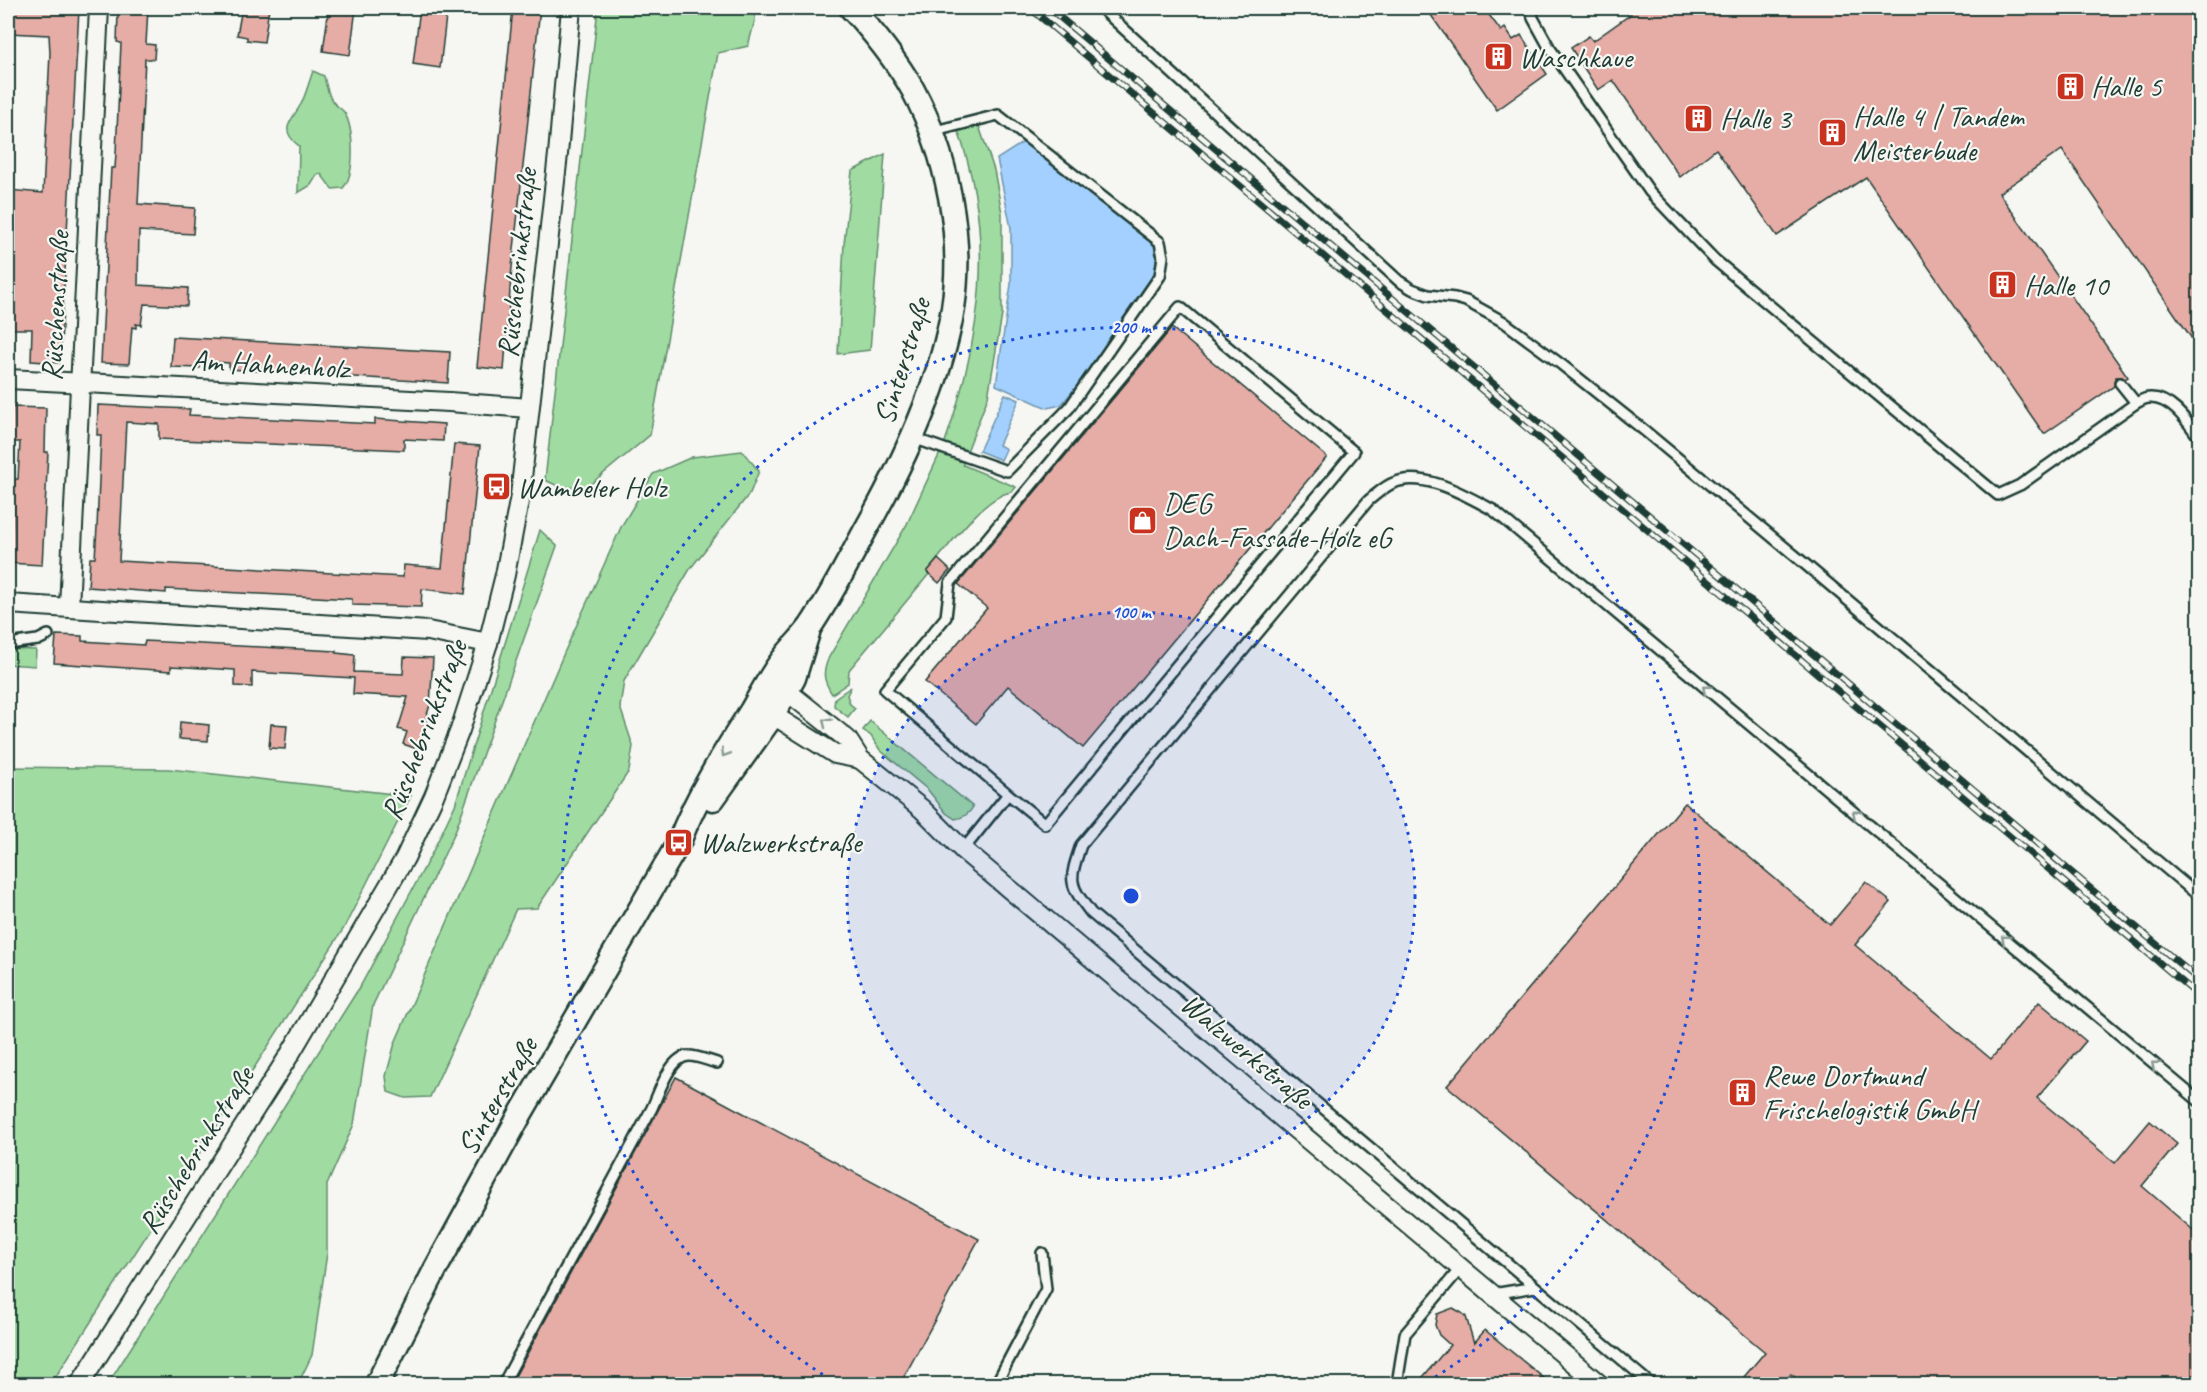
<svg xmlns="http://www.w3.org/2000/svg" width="2207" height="1392" viewBox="0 0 2207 1392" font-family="Caveat,sans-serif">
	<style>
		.green { fill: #a0dba2; stroke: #608c6b; stroke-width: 1.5 }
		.water { fill: #a3d0fe; stroke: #6e95ad; stroke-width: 1.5 }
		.building { fill: #e6aca6; stroke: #1f3d34; stroke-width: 1.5 }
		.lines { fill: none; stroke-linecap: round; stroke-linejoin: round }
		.service-casing { stroke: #1f3d34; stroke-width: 14 }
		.minor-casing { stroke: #1f3d34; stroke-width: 22 }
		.tertiary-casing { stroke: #1f3d34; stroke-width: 27 }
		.service { stroke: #f6f6f2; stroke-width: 9 }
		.minor { stroke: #f6f6f2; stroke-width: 18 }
		.tertiary { stroke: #f6f6f2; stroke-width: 22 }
		.rail-casing { stroke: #1f3d34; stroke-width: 7 }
		.rail { stroke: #f6f6f2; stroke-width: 4.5; stroke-dasharray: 14; stroke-linecap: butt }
		.oneway { stroke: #8a9a93 }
		.ring { fill: none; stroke: #1d4ed8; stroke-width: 3; stroke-dasharray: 3 6 }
		.labels { text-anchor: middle; stroke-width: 4.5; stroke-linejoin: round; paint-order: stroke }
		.poi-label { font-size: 30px; fill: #1f3d34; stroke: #f6f6f2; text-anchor: start }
		.street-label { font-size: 30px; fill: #1f3d34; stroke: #f6f6f2 }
		.centre { fill: #1d4ed8; stroke: #f6f6f2; stroke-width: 3 }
		.ring-label { font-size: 18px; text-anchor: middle; font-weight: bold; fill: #1d4ed8; stroke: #f6f6f2; stroke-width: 4.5; stroke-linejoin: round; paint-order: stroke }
	</style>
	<rect width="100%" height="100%" fill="#f6f6f2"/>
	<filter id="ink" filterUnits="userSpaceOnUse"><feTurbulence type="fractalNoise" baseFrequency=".0167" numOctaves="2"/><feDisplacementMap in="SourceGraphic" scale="12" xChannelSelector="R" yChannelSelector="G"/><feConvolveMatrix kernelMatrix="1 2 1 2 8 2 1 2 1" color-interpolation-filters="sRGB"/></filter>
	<g filter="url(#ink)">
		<!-- green -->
		<g class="green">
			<path d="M598,8H754L755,20L748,46L718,53L650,435L586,488L560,487L545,480Z"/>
			<path d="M313,71L324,76C326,84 328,96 333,102C336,106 341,108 344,112C354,128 356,174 343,188L332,189L321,174L317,175L311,185L298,193L299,146C278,129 291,122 301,104C306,94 309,82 313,71Z"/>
			<path d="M978,123L994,170L1002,213V315L988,397L966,454L944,445C981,339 997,236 957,128Z"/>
			<path d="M885,154L870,350L838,354L844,244L852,171Z"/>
			<path d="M742,451L759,471L750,493L690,569L624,681L620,707L633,746L629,771L537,908L516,909L430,1097L405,1098L388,1092L386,1076L395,1043L564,653L622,525L653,474L692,457Z"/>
			<path d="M940,453L963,462V465L1016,487L1012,492C984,495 946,550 927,572L929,574L849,670L848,683L832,694C823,680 822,673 829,657L906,526Z"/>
			<path d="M540,530L557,546L455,832L373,1005L354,1124L327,1185V1253L312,1355L298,1384H108L361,985L431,855L455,805Z"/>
			<path d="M8,649L36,650L35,666L8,664Z"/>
			<path d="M851,687L847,695L850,704L855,708L848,717L834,706L835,698Z"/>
			<path d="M870,721L973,807C969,814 963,818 955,819L946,813L928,790L880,750L871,736L863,730Z"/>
			<path d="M8,767L169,769L411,796L344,928L51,1384H8Z"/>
		</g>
		<!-- water -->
		<g class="water">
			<path d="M1022,143L1029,145L1154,245L1156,258L1155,272L1076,387L1061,405L1047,408L996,385L1011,284V228L997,159Z"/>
			<path d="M1005,394L1019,400L999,445L1006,449L1001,460L979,451Z"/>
		</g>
		<!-- building -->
		<g class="building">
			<path d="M8,8L79,9L60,363L31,361L32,329H8V190L43,193L50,53L49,35L8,33Z"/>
			<path d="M122,8H148L146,44L155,45L154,59H145L138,204L195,208L193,234L139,231L138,285L188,288L187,306L144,304L141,325L136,324V328L132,327L129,364L101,363L111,168H115L116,153L121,43L117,42L118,14H122Z"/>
			<path d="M242,8H269L264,42L247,40V37L237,35Z"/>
			<path d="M329,8H356L350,55L323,51Z"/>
			<path d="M420,8H447L440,68L413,64Z"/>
			<path d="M513,8H540L511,277L504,370L477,367Z"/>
			<path d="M1426,8H1484L1501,31L1505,28L1513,40L1521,35L1547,74L1497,110Z"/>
			<path d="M1627,8H2199V349L2062,150L1999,193L2128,377L2125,379L2122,377H2116L2114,381V386L2044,434L1866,177L1777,236L1716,149L1680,177L1613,80L1598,90L1571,48L1589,36L1593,41L1631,14Z"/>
			<path d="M1172,328L1327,457L1083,748L1008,686L976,724L925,682L987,608L958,584Z"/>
			<path d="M173,337L450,352L448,383L229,369V363L200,361V368L171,367Z"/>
			<path d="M98,405L190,409L189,415L375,424V419L444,424L443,441L404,439V450L159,439V424L126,422L119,561L403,577L404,565L442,568L454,444L480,446L465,594L422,589L421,607L352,605V599L166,589V593L88,587L90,558H95L97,527L101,435H97Z"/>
			<path d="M12,407L46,408L45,452H48L42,565L8,563V540H11L14,479H18L20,442H10Z"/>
			<path d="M938,559L950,570L939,583L927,572Z"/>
			<path d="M56,635L82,636V641L144,645L145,641L336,651V653L355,655L354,672L403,674L404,657L433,658L430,705L425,721L428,722L420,750L403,744L407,732L398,729L408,697L353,694L354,678L252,672V687L235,686V670L171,666V671L54,663Z"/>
			<path d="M180,722L209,725L208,741L179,739Z"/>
			<path d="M271,724L287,725L285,749L269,748Z"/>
			<path d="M1685,803L1830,925L1866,882L1891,902L1855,945L1991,1059L2039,1002L2086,1041L2037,1098L2115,1163L2150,1121L2177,1144L2142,1186L2199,1235V1384H1803L1791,1374L1782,1384H1738L1765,1352L1447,1086Z"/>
			<path d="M676,1077L979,1239L900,1384H511Z"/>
			<path d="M1453,1308L1462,1313L1466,1317L1474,1343L1485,1330L1551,1384H1417L1450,1345L1439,1335L1435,1325L1437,1314Z"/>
		</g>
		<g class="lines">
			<defs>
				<g id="service">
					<path d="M1101,8L1399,281L1412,289L1428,295L1455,298L1466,301L1504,322L1562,365L1645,431L1799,559L2200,897"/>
					<path d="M1531,8L1533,18L1549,47L1650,192L1715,260L1998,495L2020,485L2136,403C2140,401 2145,398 2149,398C2171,396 2189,424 2200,439"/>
					<path d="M2120,383L2136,403"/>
					<path d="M913,438L1007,471L1069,408L1160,276L1163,257L1160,242L998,115L931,132"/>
					<path d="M8,644L38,640L48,635"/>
					<path d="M963,850L1008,794L1045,824L1354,452L1180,307L950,583L946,617L885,690L1008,794"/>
					<path d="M1493,1294L1535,1287"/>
					<path d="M503,1384L652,1108C659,1093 670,1056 689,1056C698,1056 709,1061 717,1063"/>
					<path d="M996,1384L1046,1289L1042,1253"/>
					<path d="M1397,1384L1405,1334L1460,1269"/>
					<path d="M1651,1384L1091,913C1068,883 1069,881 1081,845L1368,501C1375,495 1383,488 1391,484C1422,469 1465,495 1493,510L2200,1102"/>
				</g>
				<g id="minor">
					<path d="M8,379L449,402L529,408"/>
					<path d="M8,604L428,631L488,643"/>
					<path d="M69,607L99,8"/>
					<path d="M778,684L847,739L860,759L922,809L963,850L1599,1384"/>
					<path d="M762,708L835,754L860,759"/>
					<path d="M80,1384L290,1054L405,858L434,796L460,730L488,643L505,575L520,496L558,154L571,8"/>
				</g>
				<g id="tertiary">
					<path d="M713,799L773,715L794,678L808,633"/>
					<path d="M377,1384L435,1270L521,1113L679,842C697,795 724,753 751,711C761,694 770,675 783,659C791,648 802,638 810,627C831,596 848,562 866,529C903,463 941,383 953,308C964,236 947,154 913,90C898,63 872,30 851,8"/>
				</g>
			</defs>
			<!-- service casing -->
			<use href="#service" class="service-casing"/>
			<!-- minor casing -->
			<use href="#minor" class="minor-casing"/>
			<!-- tertiary casing -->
			<use href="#tertiary" class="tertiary-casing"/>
			<!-- service -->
			<use href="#service" class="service"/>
			<!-- minor -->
			<use href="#minor" class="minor"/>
			<!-- tertiary -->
			<use href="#tertiary" class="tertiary"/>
			<defs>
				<g id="rail">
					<path d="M1030,8L2200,997"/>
					<path d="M1049,8L2200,981"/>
				</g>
			</defs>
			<!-- rail casing -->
			<use href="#rail" class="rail-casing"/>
			<!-- rail -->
			<use href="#rail" class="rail"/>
		</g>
		<!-- one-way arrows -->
		<defs><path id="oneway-chevron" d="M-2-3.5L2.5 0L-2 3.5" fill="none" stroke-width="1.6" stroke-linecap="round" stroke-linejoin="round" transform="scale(1.5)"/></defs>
		<g class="oneway">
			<use href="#oneway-chevron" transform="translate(1706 689) rotate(-140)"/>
			<use href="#oneway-chevron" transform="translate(826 722) rotate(-141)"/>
			<use href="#oneway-chevron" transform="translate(725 753) rotate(121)"/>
			<use href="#oneway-chevron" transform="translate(1856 814) rotate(-140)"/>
			<use href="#oneway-chevron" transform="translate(2005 939) rotate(-140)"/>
			<use href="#oneway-chevron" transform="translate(2155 1065) rotate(-140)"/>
		</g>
	</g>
	<!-- distance rings -->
	<circle cx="1131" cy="896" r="284" fill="#1d4ed8" fill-opacity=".12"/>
	<g class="ring">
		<circle cx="1131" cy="896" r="284"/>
		<path d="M838 1384A569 569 0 1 1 1424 1384"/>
	</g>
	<!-- icons -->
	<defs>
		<symbol id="building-square" viewBox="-11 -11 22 22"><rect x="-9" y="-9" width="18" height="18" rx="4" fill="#c8321e" stroke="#f6f6f2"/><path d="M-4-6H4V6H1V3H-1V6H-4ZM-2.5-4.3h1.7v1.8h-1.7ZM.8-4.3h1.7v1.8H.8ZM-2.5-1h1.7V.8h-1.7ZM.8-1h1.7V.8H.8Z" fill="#fff"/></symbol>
		<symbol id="bus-square" viewBox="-11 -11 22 22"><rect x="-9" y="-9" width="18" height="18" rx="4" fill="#c8321e" stroke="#f6f6f2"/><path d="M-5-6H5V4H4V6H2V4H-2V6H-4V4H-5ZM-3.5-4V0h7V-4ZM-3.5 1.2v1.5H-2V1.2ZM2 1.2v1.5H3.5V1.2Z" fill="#fff"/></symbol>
		<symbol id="shop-square" viewBox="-11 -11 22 22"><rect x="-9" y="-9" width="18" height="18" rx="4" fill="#c8321e" stroke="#f6f6f2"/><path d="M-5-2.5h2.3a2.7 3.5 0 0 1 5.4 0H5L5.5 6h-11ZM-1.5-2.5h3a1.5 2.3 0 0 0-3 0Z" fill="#fff"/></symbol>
	</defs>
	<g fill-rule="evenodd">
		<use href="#building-square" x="1482" y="40" width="33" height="33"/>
		<use href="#building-square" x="2054" y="70" width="33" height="33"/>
		<use href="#building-square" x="1682" y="102" width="33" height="33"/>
		<use href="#building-square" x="1816" y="116" width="33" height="33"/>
		<use href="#building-square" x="1986" y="268" width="33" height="33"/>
		<use href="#bus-square" x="480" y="470" width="33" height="33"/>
		<use href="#shop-square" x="1126" y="504" width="33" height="33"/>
		<use href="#bus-square" x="662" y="826" width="33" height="33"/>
		<use href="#building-square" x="1726" y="1076" width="33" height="33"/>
	</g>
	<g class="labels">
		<!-- poi labels -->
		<g class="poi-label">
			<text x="1519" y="67">Waschkaue</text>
			<text x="2091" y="96">Halle 5</text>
			<text x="1853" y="126">Halle 4 | Tandem<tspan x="1853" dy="34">Meisterbude</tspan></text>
			<text x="1720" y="128">Halle 3</text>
			<text x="2024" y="295">Halle 10</text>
			<text x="517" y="497">Wambeler Holz</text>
			<text x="1163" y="513">DEG<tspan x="1163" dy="34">Dach-Fassade-Holz eG</tspan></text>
			<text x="700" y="852">Walzwerkstraße</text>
			<text x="1763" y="1085">Rewe Dortmund<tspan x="1763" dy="34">Frischelogistik GmbH</tspan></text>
		</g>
		<!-- street labels -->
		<g class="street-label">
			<text transform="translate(517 263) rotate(-84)" y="10">Rüschebrinkstraße</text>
			<text transform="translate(55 306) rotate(-87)" y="10">Rüschenstraße</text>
			<text transform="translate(902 361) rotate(-73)" y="10">Sinterstraße</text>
			<text transform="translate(270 364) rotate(3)" y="10">Am Hahnenholz</text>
			<text transform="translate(424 730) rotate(-69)" y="10">Rüschebrinkstraße</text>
			<text transform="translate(1247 1051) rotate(40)" y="10">Walzwerkstraße</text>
			<text transform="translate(497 1096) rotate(-60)" y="10">Sinterstraße</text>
			<text transform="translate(196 1150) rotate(-58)" y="10">Rüschebrinkstraße</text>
		</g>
	</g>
	<circle cx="1131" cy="896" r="9" class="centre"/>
	<g class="ring-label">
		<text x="1131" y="333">200 m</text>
		<text x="1131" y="618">100 m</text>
	</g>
	<!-- margin -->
	<rect width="2207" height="1392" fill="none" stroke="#f6f6f2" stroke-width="30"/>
	<rect x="15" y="15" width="2177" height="1362" fill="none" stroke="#1f3d34" stroke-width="2" filter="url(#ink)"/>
</svg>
